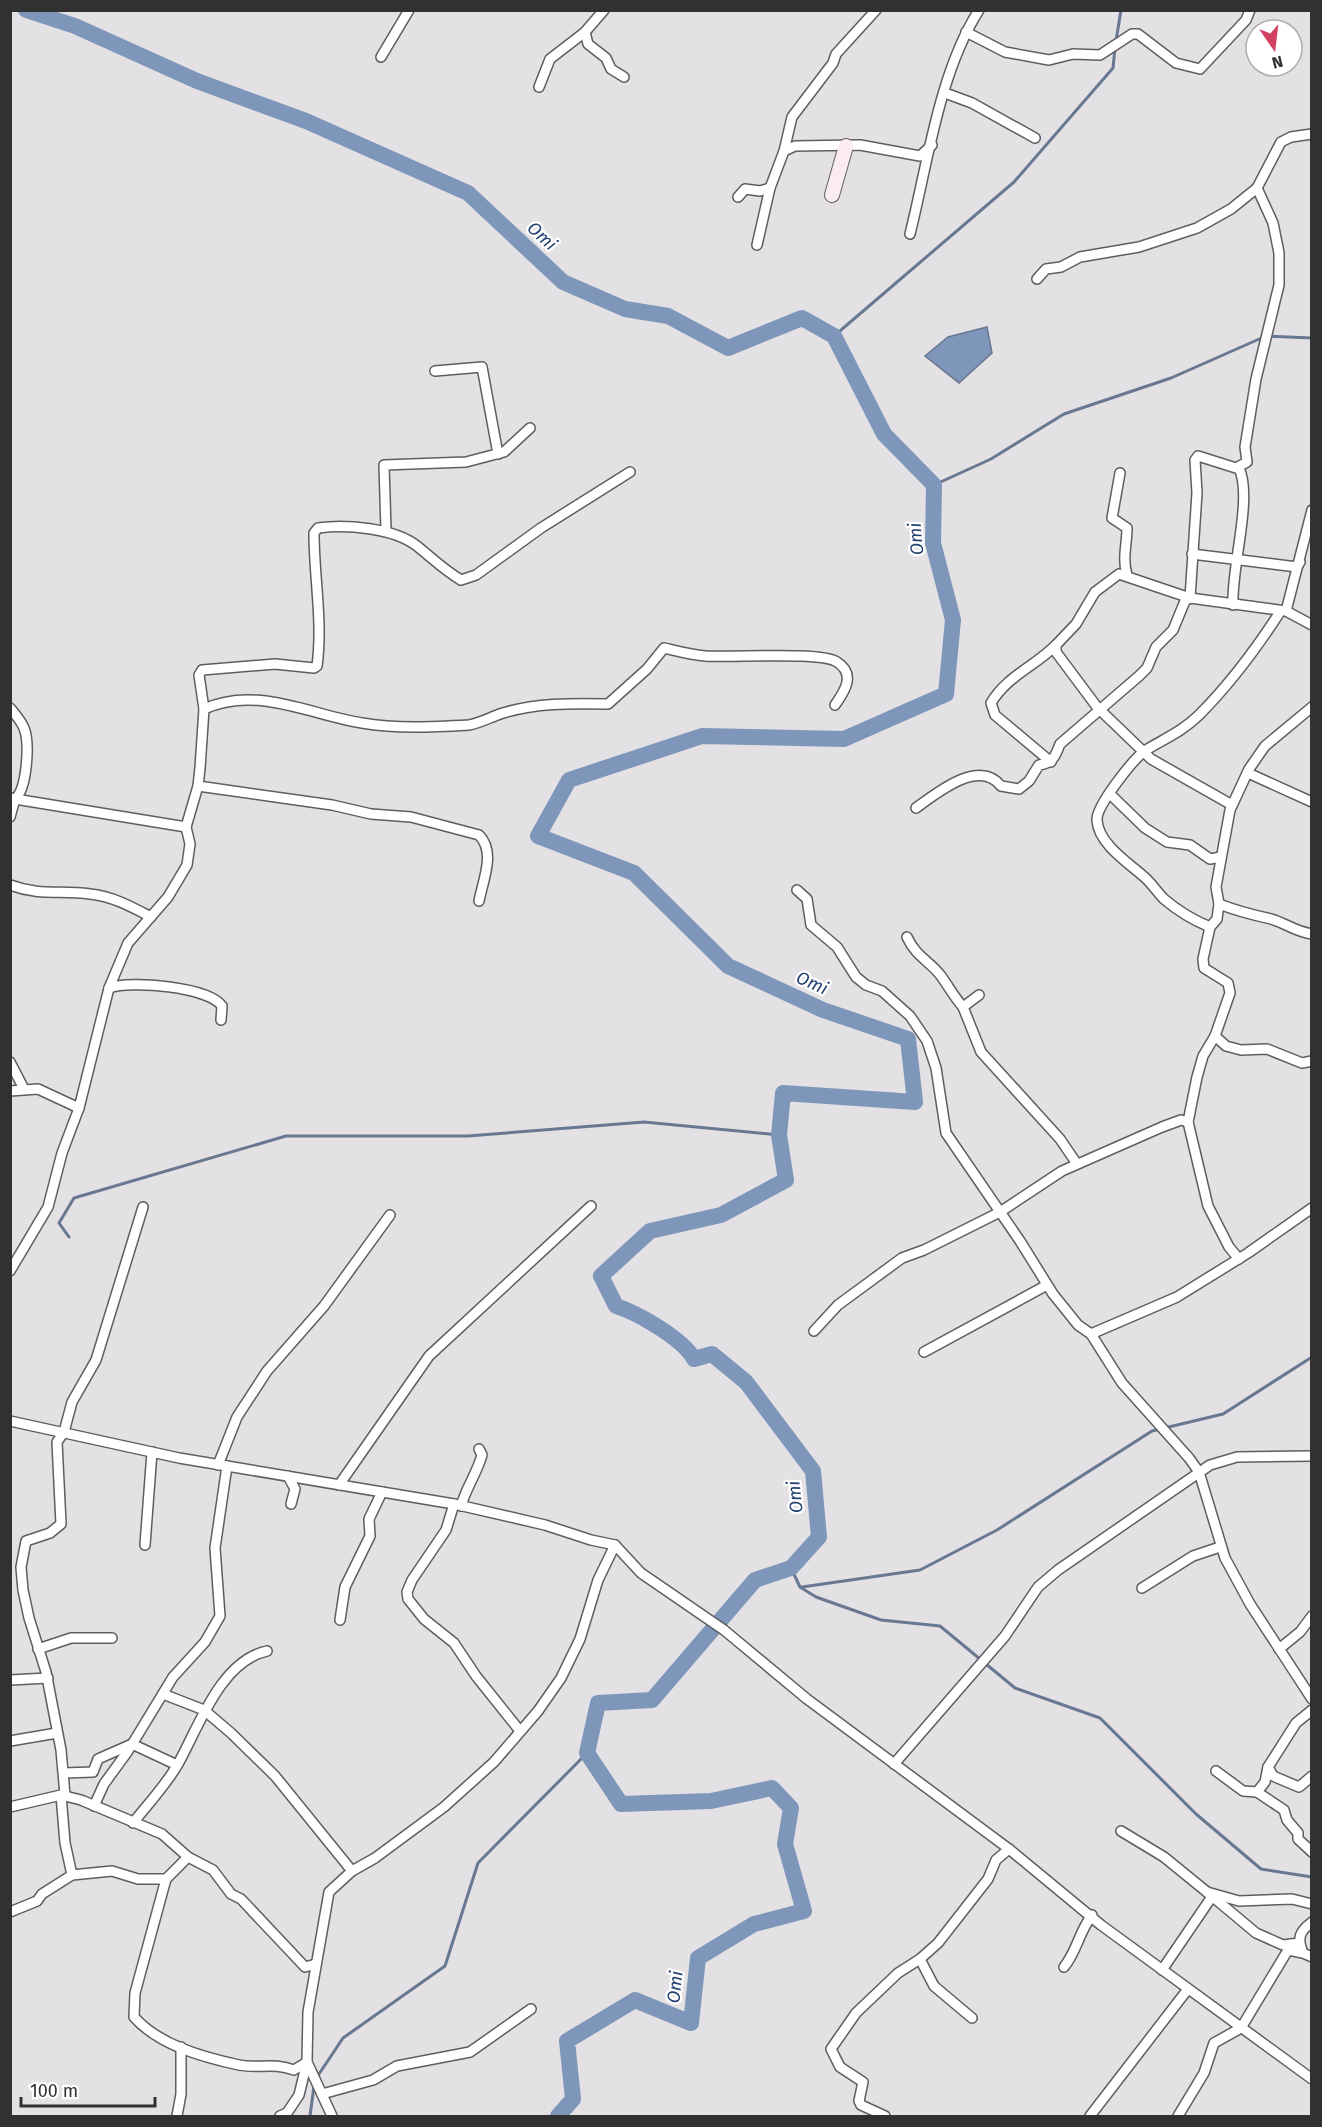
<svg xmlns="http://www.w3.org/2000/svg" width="1322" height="2127" viewBox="0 0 1322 2127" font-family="'Fira Sans',sans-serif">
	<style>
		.water { fill: #7e96b9; stroke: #677890; stroke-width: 1.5 }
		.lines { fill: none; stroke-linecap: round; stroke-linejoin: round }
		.stream { stroke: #677890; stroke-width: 3 }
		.river { stroke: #7e96b9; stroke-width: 16 }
		.street-casing { stroke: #5f5d61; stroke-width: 12 }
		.secondary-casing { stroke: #5f5d61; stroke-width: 16 }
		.street { stroke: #fff; stroke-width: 9 }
		.secondary { stroke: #fbedef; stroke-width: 14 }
		.labels { text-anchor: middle; stroke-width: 4.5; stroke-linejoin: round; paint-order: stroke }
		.water-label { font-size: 18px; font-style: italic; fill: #224171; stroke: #fff }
	</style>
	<rect width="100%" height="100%" fill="#e4e1e5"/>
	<!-- water -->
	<path class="water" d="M987,327L992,353L959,383L925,356L948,337Z"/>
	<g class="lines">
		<!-- stream -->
		<g class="stream">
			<path d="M1116,41L1121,10"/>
			<path d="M834,336L1014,182L1113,68L1115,48"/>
			<path d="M934,485L991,459L1064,414L1171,378L1266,336L1312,338"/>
			<path d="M69,1237L59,1223L74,1198L286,1136H468L644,1122L779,1135"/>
			<path d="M791,1568L800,1587L816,1597L881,1620L940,1626L1015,1688L1100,1718L1196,1814L1261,1869L1312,1877"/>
			<path d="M802,1587L920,1570L997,1530L1152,1431L1223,1414L1312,1357"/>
			<path d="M317,2077L343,2038L445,1966L478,1863L587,1753"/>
			<path d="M310,2116L314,2086"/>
		</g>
		<!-- river -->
		<path class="river" d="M26,10L75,26L197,81L306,121L468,193L563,282L625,309L668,316L728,348L802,318L834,336L884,434L934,485L933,543L953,620L946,694L844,739L702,736L569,780L538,836L634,873L728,966L823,1010L908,1039L915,1102L783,1093L779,1135L786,1180L721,1215L650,1231L601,1276L616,1306C638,1313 683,1339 694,1359L712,1354L746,1382L813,1471L819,1537L791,1568L755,1580L652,1700L598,1703L587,1753L621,1804L711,1801L772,1788L791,1808L785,1844L804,1911L754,1924L698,1958L691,2023L635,2000L567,2041L573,2099L558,2116"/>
		<defs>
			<g id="street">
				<path d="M585,32L588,44L606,58L611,69L624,77"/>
				<path d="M966,32L1005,52L1049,60L1073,54L1100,55L1132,34H1138L1176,63L1200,69L1246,20L1250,10"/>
				<path d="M381,57L409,10"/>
				<path d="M539,87L550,59L585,32L604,10"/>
				<path d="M945,93L972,103L1035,138"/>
				<path d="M784,151L792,117L833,63L836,54L876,10"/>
				<path d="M738,197L745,189L760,191L770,188"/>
				<path d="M910,234C928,162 939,73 979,10"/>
				<path d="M757,245L770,188L784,151L795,146L860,145L920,156L932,145"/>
				<path d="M1037,279L1046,269L1061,267L1080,257L1139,247L1197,228L1231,209L1257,188L1281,142L1291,137L1312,134"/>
				<path d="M435,371L482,367L498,454"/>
				<path d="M1120,473L1112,518L1127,528C1127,545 1122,558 1127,575"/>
				<path d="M386,530L384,465L466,462L504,452L530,428"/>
				<path d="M1192,554L1297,567L1300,562"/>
				<path d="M1233,605C1231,568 1253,498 1239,468"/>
				<path d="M1286,611L1312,510"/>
				<path d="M1312,707L1265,746L1249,769L1230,810L1216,887L1219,904L1217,919L1210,927L1203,959L1204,968L1228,983L1230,993L1215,1036L1226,1046L1241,1050L1267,1049L1302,1063L1312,1061"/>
				<path d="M10,708C15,714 21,721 24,728C30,743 27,789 15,799L186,827"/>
				<path d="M204,709C256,685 311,715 362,723C396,729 434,727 469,725C480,723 489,718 500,714C533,703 572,703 608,704L647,669L664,648C677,651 691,655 705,656C730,658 822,651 837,662C856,674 845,691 835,705"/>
				<path d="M1051,762L995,715L991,703C1007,676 1034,667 1056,645"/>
				<path d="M1248,773L1312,802"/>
				<path d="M198,786L332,805L371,814L411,817L479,835C496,852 483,880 479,901"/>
				<path d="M1110,794L1145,828L1167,842L1190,845L1210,859L1221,857"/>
				<path d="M10,798L15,799L10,817"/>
				<path d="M1232,805L1151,759L1097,707L1056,652V645L1076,624L1095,592L1119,574L1190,598L1286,611L1312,625"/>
				<path d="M916,808C937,793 979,758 1001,786L1019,789L1029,781L1039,765C1053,763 1055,757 1060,744L1139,676L1147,668L1156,647L1173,630L1185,601L1190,598L1197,493L1195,460L1198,456L1236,468L1247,462L1245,447L1256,379L1279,285V253L1273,223L1257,188"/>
				<path d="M10,885C40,896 60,890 90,894C112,896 132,907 151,917"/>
				<path d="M797,890L807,899L811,925L837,947L856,977L866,985L882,991L910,1016L927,1041L936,1068L946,1133L1020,1241L1053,1294L1078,1325L1091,1334L1122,1383L1189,1458L1199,1472L1225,1558L1250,1604L1312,1699"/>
				<path d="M1219,904C1237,911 1253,915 1271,919C1286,923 1293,931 1312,934"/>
				<path d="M1210,927C1193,920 1178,911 1164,899C1156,891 1151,882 1142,875C1127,862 1098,843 1097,820C1096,806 1134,758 1146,750C1164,739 1183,731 1199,715C1230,684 1256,649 1280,612"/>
				<path d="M907,937C916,957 930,961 941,976C949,987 954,997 963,1007"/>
				<path d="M109,988C131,980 209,987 222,1006L221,1020"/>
				<path d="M979,995L963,1007L981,1052L1060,1139L1077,1164"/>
				<path d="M1215,1036L1203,1056L1197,1077L1188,1122L1208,1206L1229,1247L1239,1259"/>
				<path d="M10,1062L24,1089"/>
				<path d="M10,1091L38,1089L79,1108"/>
				<path d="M10,1271L48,1207L62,1153L79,1108L109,988L128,943L168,897L187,865L190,844L186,827L198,786L200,768L204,709L199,675L202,670L275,664L314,668L317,666C323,621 314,578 314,533L318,528C346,524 394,528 417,546C432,558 444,570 461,580L476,575L541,528L630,472"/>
				<path d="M814,1331L838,1305L902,1258L924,1250L1000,1212L1062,1171L1162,1127L1181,1120L1188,1122"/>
				<path d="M1091,1334L1177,1297L1248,1253L1312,1208"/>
				<path d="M924,1352L1047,1285"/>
				<path d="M10,1421L179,1458L454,1504L545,1525L591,1540L615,1545L641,1573L724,1630L807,1699L1009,1849L1101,1925L1312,2079"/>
				<path d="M218,1465L237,1417L267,1371L324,1306L390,1215"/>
				<path d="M288,1476L295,1489L291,1504"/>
				<path d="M339,1485L429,1356L591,1206"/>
				<path d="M454,1504L446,1530L412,1580L407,1592L408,1599L424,1619L454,1643L476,1676L520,1731"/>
				<path d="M461,1506C466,1488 477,1473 482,1455L479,1449"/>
				<path d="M145,1545L152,1452"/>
				<path d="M1142,1588L1193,1556L1220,1547"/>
				<path d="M340,1620L345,1587L370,1536L369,1519L382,1492"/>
				<path d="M38,1649L71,1638H112"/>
				<path d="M1279,1649L1300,1632L1312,1616"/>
				<path d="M10,1680L48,1678"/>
				<path d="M163,1694L204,1710L231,1733L275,1776L352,1871"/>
				<path d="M1312,1710L1296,1723L1268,1767L1273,1776L1299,1787L1312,1776"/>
				<path d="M10,1741L57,1733"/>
				<path d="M894,1764L1005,1636L1038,1587L1058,1570L1210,1465L1237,1457L1312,1456"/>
				<path d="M1216,1771L1243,1791L1257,1792L1265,1782L1268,1767"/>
				<path d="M64,1773L93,1772L98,1759L132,1744L177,1765"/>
				<path d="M1257,1792L1284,1810L1287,1820L1298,1833V1839L1312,1852"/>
				<path d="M61,1795L65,1843L72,1875"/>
				<path d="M65,1795L61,1750L46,1672L29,1618L23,1590L21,1567L26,1541L50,1533L61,1524L57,1442L64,1432L72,1402L96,1360L143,1207"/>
				<path d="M94,1806L104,1784L128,1751L173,1677L205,1642L220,1616L215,1548L227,1466"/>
				<path d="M10,1807L61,1795L81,1800L162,1834L188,1857L213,1870L231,1894L241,1899L305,1967L316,1964"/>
				<path d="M133,1823C148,1804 166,1785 178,1764C199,1726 221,1661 267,1651"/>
				<path d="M1121,1831L1164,1857L1207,1892L1239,1901L1292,1899L1312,1904"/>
				<path d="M166,1879L135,1993L134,2017C159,2045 202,2057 239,2065C259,2069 273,2062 294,2070L307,2062L332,2116"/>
				<path d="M1207,1892L1256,1933L1283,1945L1299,1943"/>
				<path d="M10,1912L37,1901L42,1894L72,1875L112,1871L138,1879H166L188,1857"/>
				<path d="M1312,1922C1299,1932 1297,1938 1303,1953L1312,1957"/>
				<path d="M920,1959L934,1986L972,2018"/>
				<path d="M1064,1967C1077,1951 1079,1932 1092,1915"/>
				<path d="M1162,1970L1211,1898"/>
				<path d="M322,2094L373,2080L397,2066L470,2052L531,2009"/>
				<path d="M177,2116L181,2094V2047"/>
				<path d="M280,2116L287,2113L299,2095L307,2062L308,2012L329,1892L352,1871L375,1858L444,1807L494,1762L538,1711L561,1678L580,1639L598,1580L615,1545"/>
				<path d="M885,2116L861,2105L859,2101L863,2082L840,2067L831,2049L856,2013L898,1973L920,1959L938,1943L988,1879L996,1860L1009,1849"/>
				<path d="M1090,2116L1188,1989"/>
				<path d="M1178,2116L1204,2073L1214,2043L1241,2028L1288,1950L1303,1953"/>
			</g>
			<path id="secondary" d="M832,195L846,146"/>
		</defs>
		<!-- street casing -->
		<use href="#street" class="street-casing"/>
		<!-- secondary casing -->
		<use href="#secondary" class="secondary-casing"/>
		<!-- street -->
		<use href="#street" class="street"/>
		<!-- secondary -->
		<use href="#secondary" class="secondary"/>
	</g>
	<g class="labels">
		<!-- water labels -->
		<g class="water-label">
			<text transform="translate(542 236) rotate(43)" y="6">Omi</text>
			<text transform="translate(916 539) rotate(-95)" y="6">Omi</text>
			<text transform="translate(812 983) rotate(24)" y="6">Omi</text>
			<text transform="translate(795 1497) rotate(-96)" y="6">Omi</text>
			<text transform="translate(675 1987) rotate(-84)" y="6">Omi</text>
		</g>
	</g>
	<!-- border -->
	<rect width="1322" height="2127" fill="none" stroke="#323132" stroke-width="24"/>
	<!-- north arrow -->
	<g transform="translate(1274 48) rotate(166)"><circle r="28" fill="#ffffff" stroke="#adadad" stroke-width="1.5"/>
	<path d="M0-4.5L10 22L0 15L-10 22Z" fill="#d24260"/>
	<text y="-9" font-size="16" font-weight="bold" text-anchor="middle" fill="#323132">N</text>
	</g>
	<!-- scale -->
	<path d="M21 2097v9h134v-9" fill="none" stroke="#323132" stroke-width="3"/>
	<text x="30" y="2097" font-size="18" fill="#323132" stroke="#ffffff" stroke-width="4.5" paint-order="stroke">100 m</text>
</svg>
